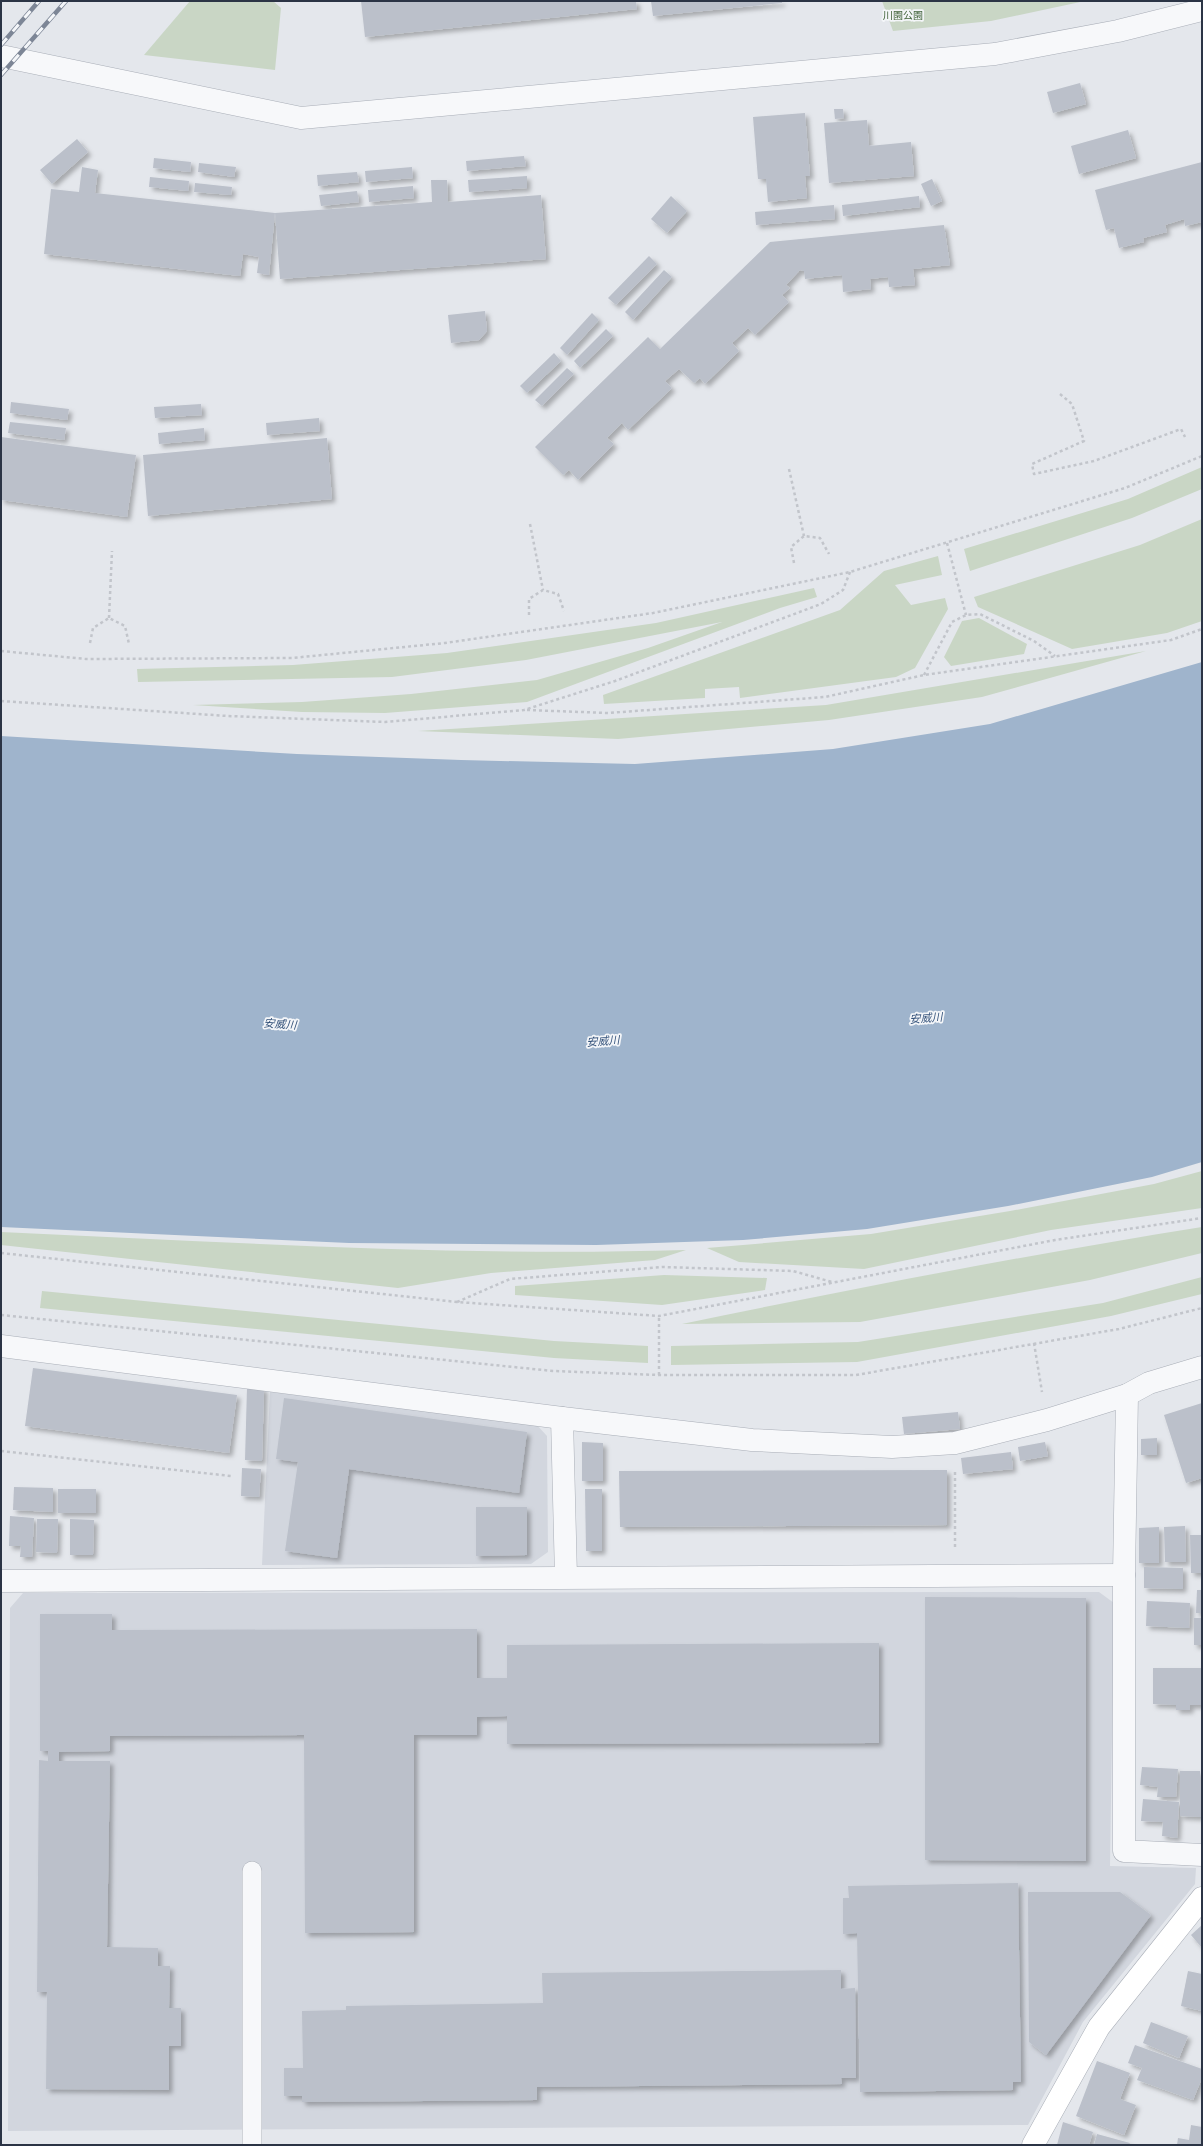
<svg xmlns="http://www.w3.org/2000/svg" width="1203" height="2146" viewBox="0 0 1203 2146" font-family="Barlow,'Noto Sans JP',sans-serif">
	<style>
		.built { fill: #d2d6de }
		.green { fill: #c9d6c5 }
		.water { fill: #9fb4cc }
		.building { fill: #bbc0ca; filter: url(#shadow) }
		.lines { fill: none; stroke-linecap: round; stroke-linejoin: round }
		.lane-casing { stroke: #a9aeb7; stroke-width: 20 }
		.street-casing { stroke: #a9aeb7; stroke-width: 23 }
		.secondary-casing { stroke: #a9aeb7; stroke-width: 23 }
		.path { stroke: #c2c5cb; stroke-width: 2.5; stroke-dasharray: 3 3; stroke-linecap: butt }
		.lane { stroke: #f7f8fa; stroke-width: 19 }
		.street { stroke: #f7f8fa; stroke-width: 22 }
		.secondary { stroke: #fff; stroke-width: 22 }
		.rail-casing { stroke: #7d8696; stroke-width: 4.5 }
		.rail { stroke: #f4f6f9; stroke-width: 3; stroke-dasharray: 9; stroke-linecap: butt }
		.labels { text-anchor: middle; stroke-width: 3.5; stroke-linejoin: round; paint-order: stroke }
		.park-label { font-size: 10px; fill: #3f6138; stroke: #f4f6f9 }
		.water-label { font-size: 11px; font-style: italic; fill: #34527a; stroke: #f4f6f9 }
	</style>
	<defs>
		<filter id="shadow"><feDropShadow dx="3.5" dy="3.5" stdDeviation="2" flood-color="#0004"/></filter>
	</defs>
	<rect width="100%" height="100%" fill="#e4e7ec"/>
	<!-- built -->
	<g class="built">
		<path d="M270,1392L535,1423L547,1436L548,1552L531,1564L262,1565Z"/>
		<path d="M1099,1592L1114,1603L1110,1866L1196,1868L1195,1884L1083,2022L1028,2125L8,2131L10,1608L23,1593Z"/>
	</g>
	<!-- green -->
	<g class="green">
		<path d="M190,1H273L281,8L275,70L144,55Z"/>
		<path d="M882,1H1085L991,21L893,31Z"/>
		<path d="M1202,467V489L1132,518L970,571L964,549L1128,499Z"/>
		<path d="M1202,519V621L1167,633L1072,649L978,607L974,597L1140,545Z"/>
		<path d="M938,556L942,575L895,585L911,605L945,598L948,609L915,668L896,677L740,698L739,687L705,689V698L604,704L603,695L840,610L884,571Z"/>
		<path d="M814,588L817,597L780,608L527,702L385,713L302,712L193,705L302,702L411,694L537,680L648,648L722,622L526,660L392,677L138,682L137,669L293,665L447,653L656,623Z"/>
		<path d="M979,618L1027,644L1024,654L951,666L944,657L962,621Z"/>
		<path d="M1146,651L982,697L829,720L618,739L418,731L826,705Z"/>
		<path d="M1202,1171V1208L1051,1230L864,1269L739,1262L707,1248L871,1234L1010,1211L1154,1184Z"/>
		<path d="M1202,1227V1253L1090,1280L860,1322L682,1324C855,1288 1027,1255 1202,1227Z"/>
		<path d="M1,1232C229,1242 458,1257 686,1250L655,1260L491,1273L398,1288L1,1245Z"/>
		<path d="M664,1275L767,1278L765,1290L662,1305L515,1295V1286Z"/>
		<path d="M1202,1277V1294L1111,1316L857,1362L671,1365V1346L858,1342L1103,1303Z"/>
		<path d="M42,1291L554,1341L648,1346V1363L554,1358L40,1308Z"/>
	</g>
	<!-- water -->
	<path class="water" d="M1202,662V1162L1152,1177L1008,1206L867,1229L743,1240L596,1245L349,1243L1,1227V736L297,754L461,760L635,764L833,749L990,724Z"/>
	<!-- building -->
	<g class="building">
		<path d="M361,1H636L637,9L365,37Z"/>
		<path d="M651,1H782V3L653,16Z"/>
		<path d="M1080,83L1086,104L1053,113L1047,92Z"/>
		<path d="M834,109H843L844,118L835,119Z"/>
		<path d="M805,113L810,176H805L807,198L768,202L766,179H758L753,117Z"/>
		<path d="M867,120L869,146L911,142L914,176L829,183L824,123Z"/>
		<path d="M1128,130L1136,158L1079,174L1071,146Z"/>
		<path d="M77,139L88,152L52,184L40,170Z"/>
		<path d="M524,156L526,166L467,171L466,161Z"/>
		<path d="M154,158L191,162L190,172L153,168Z"/>
		<path d="M1202,162V222L1185,226L1184,219L1165,225L1167,232L1143,238L1144,242L1119,248L1114,228L1106,230L1095,190Z"/>
		<path d="M199,163L236,167L234,177L198,172Z"/>
		<path d="M82,167L98,170L95,193L275,213L432,202L431,180H447L448,202L541,195L546,259L280,279L275,213L269,275L257,273L259,257L243,254L240,276L44,254L51,189L79,192Z"/>
		<path d="M412,167L413,178L366,182L365,171Z"/>
		<path d="M357,172L359,182L318,186L317,175Z"/>
		<path d="M527,176V188L469,192L468,180Z"/>
		<path d="M150,177L189,181L188,191L149,187Z"/>
		<path d="M932,179L942,201L931,206L921,184Z"/>
		<path d="M195,183L232,187L231,195L194,192Z"/>
		<path d="M413,186L414,198L369,202L368,190Z"/>
		<path d="M357,191L359,202L321,206L319,195Z"/>
		<path d="M671,196L687,211L667,233L651,219Z"/>
		<path d="M919,196L920,207L843,216L842,205Z"/>
		<path d="M834,205L835,219L756,225L755,212Z"/>
		<path d="M944,225L950,265L913,269L915,285L889,287L888,277L870,279L871,289L843,292L842,275L805,279L804,271L800,270L786,285L790,288L782,295L789,302L755,335L748,328L732,343L739,351L705,384L700,378L694,383L679,369L665,381L672,388L628,430L622,423L607,438L614,444L578,480L569,470L563,475L535,447L648,337L660,349L770,242Z"/>
		<path d="M649,256L657,264L616,305L608,298Z"/>
		<path d="M664,270L672,277L633,320L625,312Z"/>
		<path d="M485,311L487,331L479,340L451,343L448,315Z"/>
		<path d="M592,313L599,320L567,355L560,348Z"/>
		<path d="M606,329L613,336L580,368L574,361Z"/>
		<path d="M554,353L561,361L527,393L520,386Z"/>
		<path d="M567,368L574,374L542,406L535,400Z"/>
		<path d="M11,402L69,409L67,420L10,413Z"/>
		<path d="M201,404L202,415L155,418L154,407Z"/>
		<path d="M319,418L320,431L267,435L266,423Z"/>
		<path d="M10,422L66,428L64,440L8,433Z"/>
		<path d="M204,428L205,440L159,444L158,433Z"/>
		<path d="M1,437L136,455L127,517L1,500Z"/>
		<path d="M327,438L332,499L148,516L143,455Z"/>
		<path d="M33,1368L237,1395L229,1453L25,1426Z"/>
		<path d="M247,1388H264L262,1461L245,1460Z"/>
		<path d="M284,1398L527,1432L519,1493L349,1469L337,1558L285,1551L298,1462L276,1459Z"/>
		<path d="M1202,1403V1478L1186,1483L1164,1415Z"/>
		<path d="M958,1412L960,1429L904,1434L902,1417Z"/>
		<path d="M1157,1438V1455H1141V1439Z"/>
		<path d="M582,1442L603,1443V1481H582Z"/>
		<path d="M1045,1442L1048,1456L1020,1461L1018,1447Z"/>
		<path d="M1011,1452L1013,1469L963,1474L961,1458Z"/>
		<path d="M242,1468L261,1469L259,1497L241,1496Z"/>
		<path d="M947,1470V1525L620,1527L619,1471Z"/>
		<path d="M14,1487L53,1488V1512L13,1510Z"/>
		<rect x="58" y="1489" width="38" height="24"/>
		<path d="M585,1489H602V1551H586Z"/>
		<path d="M476,1507H527V1555L476,1556Z"/>
		<path d="M10,1516L34,1518L32,1557H20L21,1546H9Z"/>
		<path d="M37,1519H58L57,1553L36,1552Z"/>
		<path d="M70,1519L94,1520L93,1555H70Z"/>
		<path d="M1185,1526L1186,1562H1165L1164,1527Z"/>
		<path d="M1159,1527V1563H1139V1528Z"/>
		<path d="M1190,1535H1202V1573H1191Z"/>
		<path d="M1144,1567L1183,1568V1589L1144,1588Z"/>
		<path d="M1197,1590H1202V1613H1196Z"/>
		<path d="M925,1597L1086,1598V1861L925,1860Z"/>
		<path d="M1147,1601L1190,1603L1189,1628L1146,1626Z"/>
		<path d="M40,1614H112V1630L477,1629V1678H507V1645L879,1643V1743L507,1744V1716L477,1717V1735H414V1932L305,1933L304,1735L110,1736V1751L59,1752V1761H110L107,1947L158,1948V1966H170L169,2008H181V2046H169V2090L46,2089L47,1992H37L39,1760L48,1761V1751H40Z"/>
		<rect x="1194" y="1618" width="8" height="27"/>
		<path d="M1153,1668H1202V1705H1190V1710H1176V1705L1153,1704Z"/>
		<path d="M1142,1767L1178,1769L1176,1797H1157L1158,1787L1140,1785Z"/>
		<path d="M1180,1771H1200L1201,1817L1180,1816Z"/>
		<path d="M1143,1799L1179,1802L1177,1838L1162,1836L1163,1822L1141,1821Z"/>
		<path d="M1018,1883L1021,2082H1013V2090L860,2092L857,1933L843,1934V1898H849L848,1886Z"/>
		<path d="M1028,1892H1120L1151,1915L1046,2055L1029,2042Z"/>
		<path d="M1202,1925V1948L1191,1935Z"/>
		<path d="M841,1970V1989L855,1988L856,2078H841L842,2084L537,2087V2100L302,2102V2096H284V2068H303L302,2011L346,2010V2006L543,2003L542,1973Z"/>
		<path d="M1188,1971L1202,1974V2011L1181,2006Z"/>
		<path d="M1151,2022L1188,2036L1179,2058L1143,2043Z"/>
		<path d="M1135,2045L1202,2069V2078L1193,2100L1137,2080L1142,2068L1128,2063Z"/>
		<path d="M1097,2061L1130,2073L1120,2099L1136,2105L1124,2135L1076,2116Z"/>
		<path d="M1063,2122L1093,2132L1089,2145H1057Z"/>
		<path d="M1191,2125L1202,2127V2145H1177L1178,2138L1189,2140Z"/>
		<path d="M1097,2134L1130,2143L1129,2145H1094Z"/>
	</g>
	<g class="lines">
		<defs>
			<path id="lane" d="M252,2145V1871"/>
			<g id="street">
				<path d="M1,56L301,118L995,54L1118,31L1202,10"/>
				<path d="M1,1346L562,1418L752,1440L892,1447L955,1443L1047,1420L1127,1395L1149,1383L1202,1367"/>
				<path d="M1127,1395L1124,1575V1851L1202,1855"/>
				<path d="M562,1418L566,1577"/>
				<path d="M1,1581L1124,1575"/>
			</g>
			<path id="secondary" d="M1033,2145L1099,2027L1202,1898"/>
		</defs>
		<!-- lane casing -->
		<use href="#lane" class="lane-casing"/>
		<!-- street casing -->
		<use href="#street" class="street-casing"/>
		<!-- secondary casing -->
		<use href="#secondary" class="secondary-casing"/>
		<!-- path -->
		<g class="path">
			<path d="M1060,394L1072,404L1084,441L1032,464L1034,474L1094,461L1181,429L1185,437"/>
			<path d="M789,469L804,536"/>
			<path d="M530,524L543,590"/>
			<path d="M947,543L966,615"/>
			<path d="M794,563L791,547L804,536L820,538L829,554"/>
			<path d="M529,615V599L543,590L558,594L564,611"/>
			<path d="M109,618L112,551"/>
			<path d="M90,643L93,628L109,618L125,626L129,644"/>
			<path d="M1,651L86,659L292,658L445,643L653,613L850,572L1125,488L1202,456"/>
			<path d="M924,675L952,622L966,615L980,614L1034,641L1055,656"/>
			<path d="M1,701L228,716L385,722L524,710L615,681L821,604L843,590L850,572"/>
			<path d="M527,710L608,713L825,697L924,675L1171,640L1202,629"/>
			<path d="M1,1253L457,1302L659,1316L1055,1240L1202,1218"/>
			<path d="M457,1302L510,1279L663,1267L793,1271L832,1282"/>
			<path d="M1,1315L553,1371L659,1375H856L1119,1329L1202,1308"/>
			<path d="M1034,1343L1042,1392"/>
			<path d="M659,1375V1316"/>
			<path d="M1,1451L231,1476"/>
			<path d="M955,1547V1472"/>
		</g>
		<!-- lane -->
		<use href="#lane" class="lane"/>
		<!-- street -->
		<use href="#street" class="street"/>
		<!-- secondary -->
		<use href="#secondary" class="secondary"/>
		<defs>
			<g id="rail">
				<path d="M1,45L39,1"/>
				<path d="M1,75L66,1"/>
			</g>
		</defs>
		<!-- rail casing -->
		<use href="#rail" class="rail-casing"/>
		<!-- rail -->
		<use href="#rail" class="rail"/>
	</g>
	<g class="labels">
		<!-- park labels -->
		<g class="park-label">
			<text x="903" y="19">川園公園</text>
		</g>
		<!-- water labels -->
		<g class="water-label">
			<text transform="translate(926 1018) rotate(-4)" y="4">安威川</text>
			<text transform="translate(280 1024) rotate(4)" y="4">安威川</text>
			<text transform="translate(603 1041) rotate(-4)" y="4">安威川</text>
		</g>
	</g>
	<!-- border -->
	<rect width="1203" height="2146" fill="none" stroke="#2b3445" stroke-width="4"/>
</svg>
